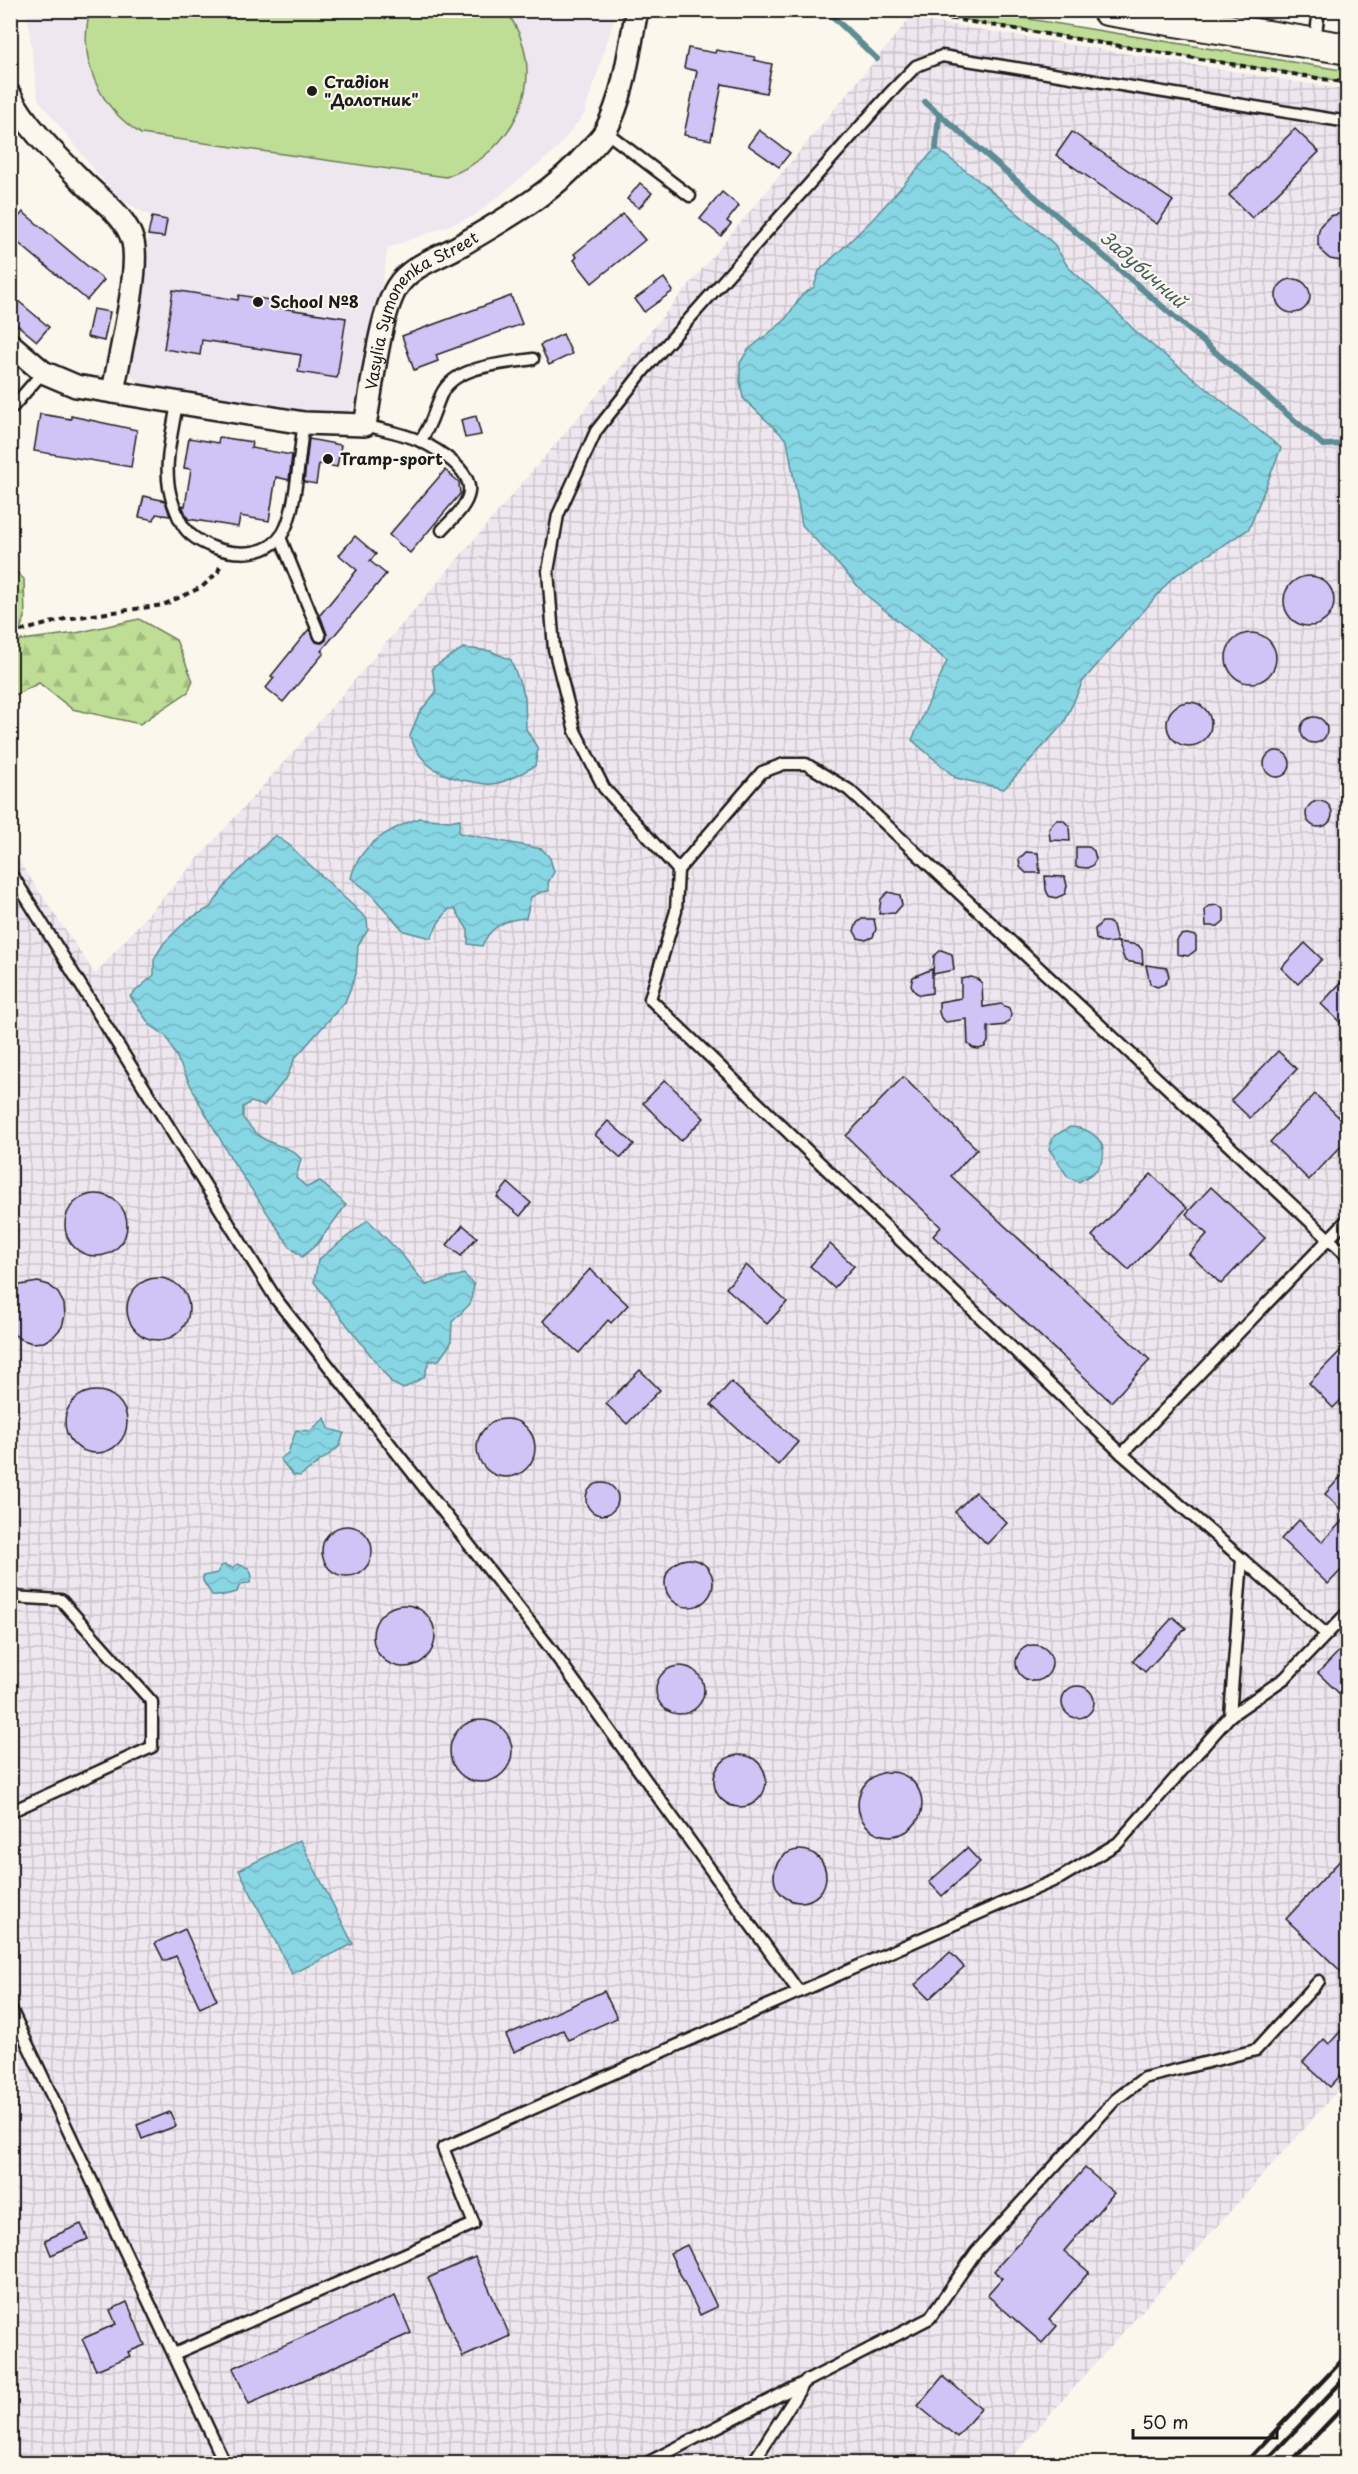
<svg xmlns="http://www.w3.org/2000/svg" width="1358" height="2474" viewBox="0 0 1358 2474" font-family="'Playpen Sans',sans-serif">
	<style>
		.built { fill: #eee7ef }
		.industrial { fill: url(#industrial-grid) }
		.green { fill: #bedd95; stroke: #6d7c58; stroke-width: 1.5 }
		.forest { fill: url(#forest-firs); stroke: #6d7c58; stroke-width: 1.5 }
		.water { fill: url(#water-waves); stroke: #5c8c94; stroke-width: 1.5 }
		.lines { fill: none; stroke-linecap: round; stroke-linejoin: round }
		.stream { stroke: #5c8c94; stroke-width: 6 }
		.building { fill: #d0c3f5; stroke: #1c1c1c; stroke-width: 1.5 }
		.service-casing { stroke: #1c1c1c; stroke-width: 15 }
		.minor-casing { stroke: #1c1c1c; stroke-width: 26 }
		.secondary-casing { stroke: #1c1c1c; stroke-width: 34 }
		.path { stroke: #1c1c1c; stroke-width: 4; stroke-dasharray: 6 4.5; stroke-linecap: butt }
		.service { stroke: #fbf7ec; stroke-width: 10 }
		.minor { stroke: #fbf7ec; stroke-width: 21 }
		.secondary { stroke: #fbf7ec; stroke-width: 30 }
		.rail { stroke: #1c1c1c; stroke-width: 4.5 }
		.poi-dot { fill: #1c1c1c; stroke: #fbf7ec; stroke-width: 2 }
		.labels { text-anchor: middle; stroke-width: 4.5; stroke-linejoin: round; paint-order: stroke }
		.poi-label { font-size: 16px; font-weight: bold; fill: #1c1c1c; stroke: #fbf7ec; text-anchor: start }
		.street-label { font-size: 16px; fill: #1c1c1c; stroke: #fbf7ec }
		.water-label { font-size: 18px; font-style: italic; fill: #415d62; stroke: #fbf7ec }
	</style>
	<defs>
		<pattern id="industrial-grid" width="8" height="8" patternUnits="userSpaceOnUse" patternTransform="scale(1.5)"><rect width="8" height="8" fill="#eee7ef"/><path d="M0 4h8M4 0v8" fill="none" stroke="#ccc6cc"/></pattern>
		<pattern id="forest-firs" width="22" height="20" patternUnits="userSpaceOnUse" patternTransform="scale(1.5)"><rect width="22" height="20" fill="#bedd95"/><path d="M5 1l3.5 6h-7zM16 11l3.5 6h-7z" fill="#a3bd80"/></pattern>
		<pattern id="water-waves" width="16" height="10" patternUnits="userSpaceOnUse" patternTransform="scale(1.5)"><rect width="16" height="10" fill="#87d6e4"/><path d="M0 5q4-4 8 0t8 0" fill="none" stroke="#74b7c3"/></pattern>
	</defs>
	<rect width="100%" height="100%" fill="#fbf7ec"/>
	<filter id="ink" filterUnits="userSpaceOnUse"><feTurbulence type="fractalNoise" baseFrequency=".0167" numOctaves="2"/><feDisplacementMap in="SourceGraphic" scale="12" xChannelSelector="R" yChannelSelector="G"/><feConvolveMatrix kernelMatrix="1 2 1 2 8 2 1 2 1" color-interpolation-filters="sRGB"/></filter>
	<g filter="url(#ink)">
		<!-- built -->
		<path class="built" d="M27,11H617L584,114L555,151L474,216L388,248L363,398L354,408L341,416L140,384L129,373L128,352L152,217L117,198L38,99Z"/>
		<!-- industrial -->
		<path class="industrial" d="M910,18L1347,90V2080L1007,2463H11L10,848L95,974L300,744L615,374Z"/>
		<!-- green -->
		<g class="green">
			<path d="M90,11H506C553,74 516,153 446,177L141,134C99,107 77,60 90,11Z"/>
			<path d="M911,11H980L1347,71V82Z"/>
		</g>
		<!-- forest -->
		<path class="forest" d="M11,567L24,579L25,618L14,641L76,633L139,619L176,640L193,681L188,692L140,724L72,709L39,683L11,697Z"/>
		<!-- water -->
		<g class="water">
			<path d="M936,148L983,184L1054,244L1068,267L1107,302L1137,333L1281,448L1249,529L1173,577L1083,681L1064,723L1004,789L956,778L912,740L947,661L865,594L802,525L787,440L743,398L740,382V363L748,350L784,321L802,295L814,287L819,271L872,220Z"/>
			<path d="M463,648L491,651L511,660L525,697L526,729L538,749L535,766C523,772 506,783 492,784C486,785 479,783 474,782C443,778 421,767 410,736L419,713L436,692L432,668Z"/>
			<path d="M419,818L449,821L460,819L459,833L542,849L550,858L554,872L548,883L549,891L541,892L531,897L526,918C506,919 490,926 482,946L468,944V930L455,909H449L439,922L431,938L404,931L369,892L351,878C359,844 390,829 419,818Z"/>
			<path d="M275,835L289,845L367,919L368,930L358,945L356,974L345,1002L295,1058L287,1077L264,1106L251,1102L243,1107V1118C250,1126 257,1137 268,1141C283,1149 289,1145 301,1159L296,1178L307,1187L320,1181L346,1205L317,1244L302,1257L290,1247L232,1160L199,1102L166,1036L150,1025L130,996L154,975V959L164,943L187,920L211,907L228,882Z"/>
			<path d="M1070,1127C1092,1127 1114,1146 1098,1168C1094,1174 1085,1178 1078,1182L1068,1177L1049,1149L1054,1136Z"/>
			<path d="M368,1220L403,1256L426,1285L464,1274L474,1285L470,1304L452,1322L451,1343L439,1360L429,1361L424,1377L403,1389L392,1383L314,1282L318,1260Z"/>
			<path d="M325,1418L329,1429L344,1433L339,1447L300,1476L293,1475L280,1459L288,1453L296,1430L310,1431Z"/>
			<path d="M237,1564L249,1568L252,1576L250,1583C242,1583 239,1584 237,1592L220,1596L212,1595L203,1581V1576L217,1573L221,1566L225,1565L233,1568Z"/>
			<path d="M300,1840L353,1944L292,1974L239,1870Z"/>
		</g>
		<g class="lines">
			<!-- stream -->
			<g class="stream">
				<path d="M826,10L877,59"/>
				<path d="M925,102L1323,445L1348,444"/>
				<path d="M936,148L939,114"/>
			</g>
		</g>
		<!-- building -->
		<g class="building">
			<path d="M688,48L715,53L716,50L755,57L754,60L772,64L766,93L722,84L711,140L684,135L697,71L684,68Z"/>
			<path d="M1295,129L1319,152L1252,218L1229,195Z"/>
			<path d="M759,130L790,153L779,167L748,145Z"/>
			<path d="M1072,132L1173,201L1157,224L1056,155Z"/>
			<path d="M640,183L652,193L639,208L627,199Z"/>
			<path d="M722,192L739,206L727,221L731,224L721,236L700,219Z"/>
			<path d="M23,212L104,280L87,300L10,236V227Z"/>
			<path d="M623,214L645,240L592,283L574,260L577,257L574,254Z"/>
			<path d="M1339,214H1347V262L1330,259L1323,253L1318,244V235L1320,226L1330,216Z"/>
			<path d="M152,217L167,220L164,237L148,235Z"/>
			<path d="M664,278L673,291L644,312L635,299Z"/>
			<circle cx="1293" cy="296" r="17"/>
			<path d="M173,290L238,300L239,295L282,302L281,308L346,318L337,378L298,372L301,355L202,340L200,355L164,349Z"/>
			<path d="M10,294L49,327L37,341L10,319Z"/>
			<path d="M511,296L522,324L436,355L438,361L414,370L402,336Z"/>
			<path d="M93,309L110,312L104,341L87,337Z"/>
			<path d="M563,334L572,354L549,365L540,345Z"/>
			<path d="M40,414L71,419V416L137,430L131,467L34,451Z"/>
			<path d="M476,416L481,435L465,438L461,420Z"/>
			<path d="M219,437L252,442L251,448L292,455L289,480L276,477L269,521L240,516L238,527L188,519L182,505L185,506L191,469L184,468L189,438L218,443Z"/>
			<path d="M309,439L341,445L337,467L319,464L316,484L304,482Z"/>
			<path d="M445,470L459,482L460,494L410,553L389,535Z"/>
			<path d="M144,496L165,501L170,516L156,514L154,520L139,517Z"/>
			<path d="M355,536L376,554L370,561L386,574L321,651L324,653L283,702L266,688L274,678L271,676L309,629L316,642L322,643L326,640L327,634L320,615L357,570L339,555Z"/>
			<circle cx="1309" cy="601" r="25"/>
			<circle cx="1251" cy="658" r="25"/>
			<circle cx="1189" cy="724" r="22"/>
			<circle cx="1314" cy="730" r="13"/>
			<circle cx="1277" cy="764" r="13"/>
			<circle cx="1319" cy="814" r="13"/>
			<path d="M1056,820H1063L1069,826L1070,841L1050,840L1049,828Z"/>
			<path d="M1076,847H1089L1094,851L1096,859L1092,866L1087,868L1076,867Z"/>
			<path d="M1026,852L1038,853L1040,873H1026L1020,867L1019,859Z"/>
			<path d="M1045,876L1065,877L1067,886L1065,894L1056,898L1049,896L1046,890Z"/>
			<path d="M888,892L900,895L902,905L895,913L879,914L881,899Z"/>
			<path d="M1218,905L1224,910V921L1218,926H1206L1205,910L1209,906Z"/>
			<path d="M874,919L876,929L873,937L866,940L858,938L854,931L857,923L862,919Z"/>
			<path d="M1102,922H1108L1113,925L1117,942L1104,943L1096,939L1095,929Z"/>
			<path d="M1187,934L1196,936V950L1188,956L1177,954V940L1181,935Z"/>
			<path d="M1118,942L1138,945L1142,950L1143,964L1125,961Z"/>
			<path d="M1305,943L1322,959L1298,984L1281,968Z"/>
			<path d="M941,950L952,954L954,970L933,974L934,956Z"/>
			<path d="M1146,965L1167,968L1169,977L1165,984L1157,987L1150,984Z"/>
			<path d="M932,969V993L920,995L915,992L911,985L913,977Z"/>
			<path d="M1347,976V1029L1321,1004Z"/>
			<path d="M971,977L977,979L982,983L983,1007L1001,1004L1009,1008L1011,1014L1010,1020L1005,1025L988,1027V1042L985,1047L979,1049L973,1048L968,1044L967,1019L946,1022L941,1018L939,1012V1002L961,998V979Z"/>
			<path d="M1278,1051L1297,1069L1250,1118L1231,1100Z"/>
			<path d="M903,1077L977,1149L951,1176L1150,1360L1111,1402L933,1236L941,1227L846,1136Z"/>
			<path d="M665,1080L704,1118L681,1141L643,1103Z"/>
			<path d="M1315,1094L1347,1125V1140L1309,1180L1270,1142Z"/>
			<path d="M608,1121L634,1144L621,1158L595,1135Z"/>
			<path d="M1151,1174L1187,1208L1129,1270L1092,1236Z"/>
			<path d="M508,1183L531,1203L520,1216L497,1197Z"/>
			<path d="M1211,1187L1265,1238L1221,1284L1189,1254L1207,1234L1186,1214Z"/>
			<circle cx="96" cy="1225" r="31"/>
			<path d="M463,1225L477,1237L461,1256L447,1245Z"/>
			<path d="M830,1244L854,1266L834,1288L810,1266Z"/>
			<path d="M746,1265L787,1302L767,1324L726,1288Z"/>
			<path d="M590,1269L628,1305L611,1323L608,1320L579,1353L543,1321Z"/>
			<circle cx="158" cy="1309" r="31"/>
			<path d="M38,1282L49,1285L58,1293L64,1304L65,1315L62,1327L54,1336L44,1342L32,1343L20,1339L10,1331V1293L20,1285Z"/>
			<path d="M1347,1344V1394L1333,1408L1309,1383Z"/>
			<path d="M640,1370L660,1390L627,1424L606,1404Z"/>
			<path d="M731,1382L798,1442L778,1465L711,1405Z"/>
			<circle cx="96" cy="1422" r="31"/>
			<circle cx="506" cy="1448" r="29"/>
			<path d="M1347,1470V1564L1328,1584L1281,1539L1299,1520L1322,1542L1347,1516L1325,1494Z"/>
			<circle cx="602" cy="1499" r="16"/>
			<path d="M975,1492L1007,1523L987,1544L955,1512Z"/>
			<circle cx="347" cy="1551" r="25"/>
			<circle cx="689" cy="1583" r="24"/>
			<circle cx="404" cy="1636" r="31"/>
			<path d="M1173,1617L1186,1628L1145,1672L1133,1661Z"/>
			<path d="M1347,1643V1701L1318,1673Z"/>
			<circle cx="1034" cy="1663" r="18"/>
			<circle cx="680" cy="1690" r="24"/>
			<circle cx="1078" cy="1702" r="16"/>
			<circle cx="481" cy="1751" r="31"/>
			<circle cx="740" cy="1781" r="26"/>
			<circle cx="890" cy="1804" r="32"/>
			<path d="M967,1848L980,1862L942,1896L929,1882Z"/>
			<circle cx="800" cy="1876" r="26"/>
			<path d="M1347,1853V1977L1286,1919Z"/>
			<path d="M185,1929L217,2000L200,2008L176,1956L164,1961L155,1943Z"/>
			<path d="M950,1952L964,1967L929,1999L915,1985Z"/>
			<path d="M604,1991L617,2018L568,2040L563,2030L514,2052L506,2035Z"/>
			<path d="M1347,2024V2068L1330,2087L1303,2062L1324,2039L1329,2044Z"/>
			<path d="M170,2112L176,2126L142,2139L137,2125Z"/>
			<path d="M1085,2168L1114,2193L1064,2251L1089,2272L1049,2319L1057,2326L1042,2343L987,2295L1002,2278L994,2271Z"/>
			<path d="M81,2224L88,2239L51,2255L45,2240Z"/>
			<path d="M687,2245L717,2307L700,2315L670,2253Z"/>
			<path d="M475,2257L510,2336L463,2357L428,2278Z"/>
			<path d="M395,2296L411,2333L249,2404L233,2368Z"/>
			<path d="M127,2302L145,2345L128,2352L130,2356L96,2370L82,2339L116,2324L110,2310Z"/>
			<path d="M943,2376L981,2408L957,2437L918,2406Z"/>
		</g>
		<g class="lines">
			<defs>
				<g id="service">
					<path d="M1315,41L1319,10"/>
					<path d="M606,132L690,196"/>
					<path d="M177,403C172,436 161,470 173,503C177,514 181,526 190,534C215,556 271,564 286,527C297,502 299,451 304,423"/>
					<path d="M10,410L43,372"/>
					<path d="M365,425C382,430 403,433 420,441C437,449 472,470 469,492C467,507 451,520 442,530"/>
					<path d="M420,441C431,427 434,411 441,395C454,365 504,364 533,359"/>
					<path d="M280,537L320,636"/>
					<path d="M678,870L762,772L784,764H806L849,790L1348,1257"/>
					<path d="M14,878L276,1299L551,1649L799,1992L1060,1878L1118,1843L1230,1716L1242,1559L1122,1454L650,999L676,911L678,870L604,788L575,731L554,649L548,571L558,515L596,431L644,370L889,94L916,66L942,56L1348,122"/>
					<path d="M1122,1454L1348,1219"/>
					<path d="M1242,1559L1326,1634"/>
					<path d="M10,1597L61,1600L152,1702V1747L10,1812"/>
					<path d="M1230,1716L1285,1678L1348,1612"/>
					<path d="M10,2007L225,2464"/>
					<path d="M174,2354L474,2224L443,2148L799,1992"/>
					<path d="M645,2464L930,2318L976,2252L1115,2100L1144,2078L1256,2050L1319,1981"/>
					<path d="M752,2464L806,2380"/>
				</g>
				<g id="minor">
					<path d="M10,95C26,127 59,158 84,183C101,200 127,217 133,242C140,272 119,357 113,392"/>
					<path id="s1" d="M10,344L43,372L76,386L304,423L365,425C372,390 379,316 397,287C411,265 439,258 461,245C507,218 554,192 589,151C595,144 602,138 606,130C625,94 629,49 637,10"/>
				</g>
				<path id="secondary" d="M1107,10L1348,49"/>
			</defs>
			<!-- service casing -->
			<use href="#service" class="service-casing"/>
			<!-- minor casing -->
			<use href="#minor" class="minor-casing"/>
			<!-- secondary casing -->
			<use href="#secondary" class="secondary-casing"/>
			<!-- path -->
			<g class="path">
				<path d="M898,10L1348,83"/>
				<path d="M10,634L65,619L163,605L202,587L218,572L221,563"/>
			</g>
			<!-- service -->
			<use href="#service" class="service"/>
			<!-- minor -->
			<use href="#minor" class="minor"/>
			<!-- secondary -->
			<use href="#secondary" class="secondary"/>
			<!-- rail -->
			<g class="rail">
				<path d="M1244,2464L1348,2354"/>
				<path d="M1263,2464L1348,2375"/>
				<path d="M1289,2464L1348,2402"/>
			</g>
		</g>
	</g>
	<!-- markers -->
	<g class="poi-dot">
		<circle cx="312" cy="91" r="6"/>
		<circle cx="258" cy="302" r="6"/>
		<circle cx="328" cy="459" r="6"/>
	</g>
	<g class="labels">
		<!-- poi labels -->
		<g class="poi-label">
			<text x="324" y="88">Стадіон<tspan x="324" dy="18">"Долотник"</tspan></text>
			<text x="270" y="308">School №8</text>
			<text x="340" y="465">Tramp-sport</text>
		</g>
		<!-- street labels -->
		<g class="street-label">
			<text dy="6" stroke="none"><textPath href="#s1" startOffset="508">Vasylia Symonenka Street</textPath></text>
		</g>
		<!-- water labels -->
		<g class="water-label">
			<text transform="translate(1143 270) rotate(41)" y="6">Задубичний</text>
		</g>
	</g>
	<!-- margin -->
	<rect width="1358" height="2474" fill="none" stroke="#fbf7ec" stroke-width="36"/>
	<rect x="18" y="18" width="1322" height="2438" fill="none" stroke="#1c1c1c" stroke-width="2" filter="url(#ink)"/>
	<!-- scale -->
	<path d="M1133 2429v9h144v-9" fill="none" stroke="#1c1c1c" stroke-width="3"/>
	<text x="1142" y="2429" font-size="18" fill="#1c1c1c" stroke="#fbf7ec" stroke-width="4.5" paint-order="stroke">50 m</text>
</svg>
